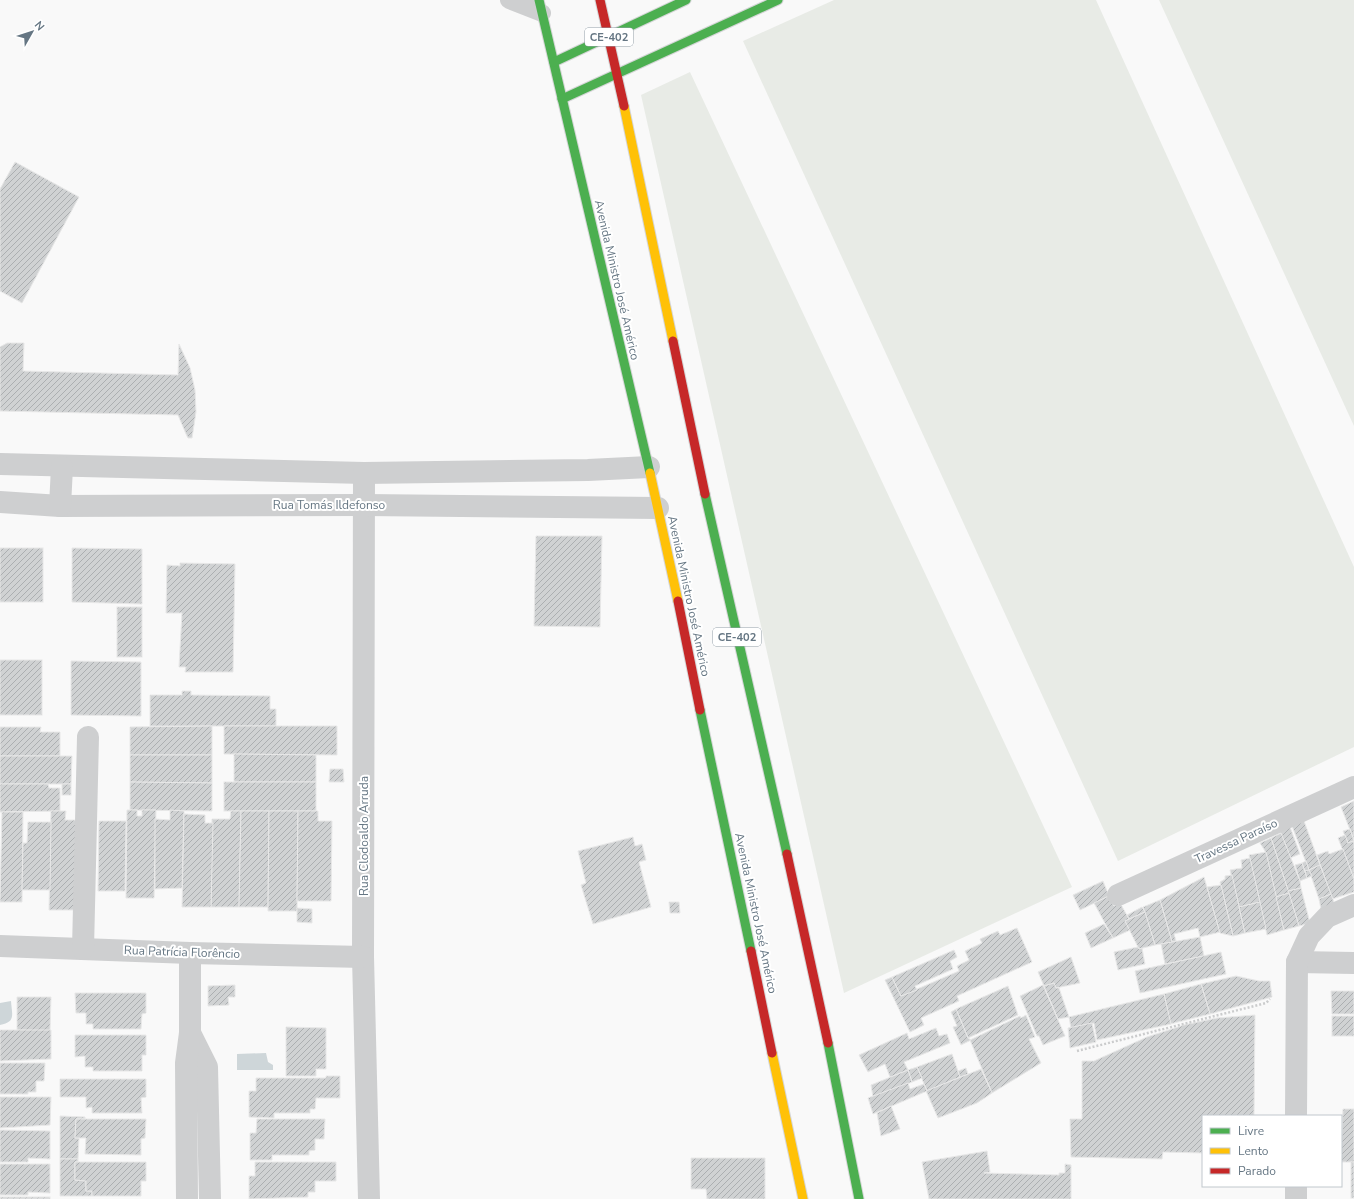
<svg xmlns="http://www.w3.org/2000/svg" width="1354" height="1199" viewBox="0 0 1354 1199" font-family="'Nunito Sans',sans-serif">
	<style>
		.grass { fill: #e8ebe6 }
		.water { fill: #ced6d9 }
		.building { fill: url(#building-hatch); stroke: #e8e8e8 }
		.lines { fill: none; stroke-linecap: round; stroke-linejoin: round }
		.fast-casing { stroke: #d5d6d7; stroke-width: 11 }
		.slow-casing { stroke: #d5d6d7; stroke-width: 11 }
		.jam-casing { stroke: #d5d6d7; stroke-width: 11 }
		.path { stroke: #cbcccd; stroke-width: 2.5; stroke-dasharray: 2 2; stroke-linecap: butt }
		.lane { stroke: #cecfd0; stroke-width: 18 }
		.street { stroke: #cecfd0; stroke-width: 22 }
		.fast { stroke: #4caf50; stroke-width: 9 }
		.slow { stroke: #ffc107; stroke-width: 9 }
		.jam { stroke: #c62828; stroke-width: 9 }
		.labels { text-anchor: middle; stroke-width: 4; stroke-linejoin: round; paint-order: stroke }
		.shield { fill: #fff; stroke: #939fa8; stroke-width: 1 }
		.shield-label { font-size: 11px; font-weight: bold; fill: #657683 }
		.street-label { font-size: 12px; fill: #657683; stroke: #fff }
	</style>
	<defs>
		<pattern id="building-hatch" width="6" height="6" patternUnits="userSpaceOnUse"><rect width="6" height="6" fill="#d0d2d3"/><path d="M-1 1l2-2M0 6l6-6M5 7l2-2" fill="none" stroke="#acafb1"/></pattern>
	</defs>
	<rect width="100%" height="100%" fill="#f9f9f9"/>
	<!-- grass -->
	<g class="grass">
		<path d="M834,0H1096L1354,567V747L1118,861L743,41Z"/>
		<path d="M1159,0H1354V426Z"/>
		<path d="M690,72L1072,887L844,993L641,95Z"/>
	</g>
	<!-- water -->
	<g class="water">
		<path d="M11,1001C12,1015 16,1022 0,1025V1003Z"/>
		<path d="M266,1053L268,1062L273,1065V1070H237V1054Z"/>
	</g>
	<!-- building -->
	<g class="building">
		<path d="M15,162L79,197L22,303L0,291V189Z"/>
		<path d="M7,343H24L23,371L178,375L179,344L190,368L195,390L196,412L192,438H188L186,434L178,415L0,411V347Z"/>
		<path d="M536,536H602L600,627L534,626Z"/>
		<rect x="0" y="548" width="43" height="54"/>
		<path d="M72,548L142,549V604L72,602Z"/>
		<path d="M180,563L235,564L233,672H185L186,667H179L182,613H166L167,565L180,566Z"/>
		<rect x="117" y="607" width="25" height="50"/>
		<rect x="0" y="660" width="42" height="55"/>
		<path d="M71,661L141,662V716L71,715Z"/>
		<path d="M182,691H191V695L270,696V709H276V726H150V695H182Z"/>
		<path d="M212,726V755H130V727Z"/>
		<path d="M224,726H337V755L224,754Z"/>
		<path d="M0,727H41L40,732H60V756H0Z"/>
		<path d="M234,754L316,755V782H234Z"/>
		<path d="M130,755H212V783L130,782Z"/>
		<path d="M0,756H72L71,784H0Z"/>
		<path d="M330,769H343L344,782H329Z"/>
		<path d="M130,782L212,783V811L130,810Z"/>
		<rect x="224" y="782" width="92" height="29"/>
		<path d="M0,784H48L49,788H60V811L0,812Z"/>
		<rect x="62" y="784" width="9" height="11"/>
		<path d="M1354,801V840L1341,807Z"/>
		<path d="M127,810H137V816H142V810H156L154,898H126Z"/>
		<path d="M170,810L184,811L182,888L155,889V819L170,820Z"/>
		<path d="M51,811H66L65,820H80L79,910H49Z"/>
		<path d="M231,811H241L239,907H211L212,819H230Z"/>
		<path d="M241,811H269L268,907H239Z"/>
		<path d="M269,811H298L297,911H268Z"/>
		<path d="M298,811H318V821H332L331,901H297Z"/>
		<path d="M2,812H23L22,902H0Z"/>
		<path d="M184,814L205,815V823H213L211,907H182Z"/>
		<path d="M99,821H126L125,891H98Z"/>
		<path d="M1304,821L1320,865L1309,870L1292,826Z"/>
		<path d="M28,822H51L50,890H22L23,843H27Z"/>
		<path d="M1290,827L1300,854L1290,858L1280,832Z"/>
		<path d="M1350,829L1354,841L1348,843L1343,831Z"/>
		<path d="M1281,833L1300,881L1301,888L1288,891L1271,838Z"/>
		<path d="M1345,835L1348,843L1353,841L1354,843V879L1338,838Z"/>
		<path d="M633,837L635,846L642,844L646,860L639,862L651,907L593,924L581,885L586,883L578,851Z"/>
		<path d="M1271,838L1289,893L1276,897L1265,851L1260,843Z"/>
		<path d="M1343,849L1354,879V892L1332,899L1317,855L1328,851L1329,854Z"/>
		<path d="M1266,852L1284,930L1267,935L1249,855Z"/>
		<path d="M1250,858L1260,902L1239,907L1230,870L1242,868L1241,860Z"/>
		<path d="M1306,861L1309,870L1305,871L1302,863Z"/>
		<path d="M1302,863L1307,878L1300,881L1295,865Z"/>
		<path d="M1320,865L1331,894L1319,899L1309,870Z"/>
		<path d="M1309,870L1312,876L1307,878L1305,871Z"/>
		<path d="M1232,875L1245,933L1233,936L1220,882L1225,879V876Z"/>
		<path d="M1204,877L1220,932L1200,937L1198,928L1174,934L1176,941L1172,942L1160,900Z"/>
		<path d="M1103,881L1109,896L1080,910L1073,895Z"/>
		<path d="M1221,885L1233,936L1220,933L1207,887Z"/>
		<path d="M1301,888L1310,923L1299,926L1288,891Z"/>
		<path d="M1289,893L1299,926L1284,930L1276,897Z"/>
		<path d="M1331,894L1336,908L1321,909L1319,899Z"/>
		<path d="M1109,896L1114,906L1120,903L1129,919L1125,921L1130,930L1113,938L1094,903Z"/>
		<path d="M1160,900L1172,942L1155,945L1143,907Z"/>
		<path d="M669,902H679L680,913H670Z"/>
		<path d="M1260,902L1266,929L1245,933L1239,907Z"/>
		<path d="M1142,907L1145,912L1129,919L1127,915Z"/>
		<path d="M297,908L312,909V923L297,922Z"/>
		<path d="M1145,912L1155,945L1139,949L1125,921Z"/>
		<path d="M1104,924L1113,938L1091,948L1085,933Z"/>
		<path d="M1017,928L1032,962L957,996L959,1001L921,1018L924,1025L910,1032L885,980L892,977L901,996L959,971L957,966L969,960L965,951L982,943L980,939L998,931L1000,935Z"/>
		<path d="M1200,937L1204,956L1165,964L1161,944Z"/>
		<path d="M1138,947L1139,949L1142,948L1145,964L1118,970L1114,952Z"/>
		<path d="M954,950L957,957L950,961L953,969L915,986L917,990L901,996L892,977Z"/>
		<path d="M1221,952L1226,974L1140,993L1135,971Z"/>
		<path d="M1071,957L1080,983L1056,988L1054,983L1044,986L1038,972Z"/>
		<path d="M1236,976L1259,981H1270L1272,997L1210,1014L1201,984Z"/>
		<path d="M1054,983L1056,988H1059L1069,1017L1058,1019L1044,986Z"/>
		<path d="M1201,984L1210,1014L1170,1024L1164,994Z"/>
		<path d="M235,985V997H228L229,1005L208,1006V986Z"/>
		<path d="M1043,985L1065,1036L1043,1045L1039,1036H1037L1020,996Z"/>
		<path d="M1008,986L1018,1015L968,1038L956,1009Z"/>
		<path d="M1331,991H1354V1014H1332Z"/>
		<path d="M75,993H146V1013L142,1014L141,1029H93V1024H86V1013H76Z"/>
		<path d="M1164,994L1171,1024L1097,1040L1094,1023L1071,1028L1069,1017Z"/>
		<path d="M17,997H51L50,1031L17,1030Z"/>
		<path d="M956,1009L968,1038L971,1040L961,1045L953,1027L957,1026L951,1012Z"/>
		<path d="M1026,1015L1035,1037L1029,1039L1041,1063L992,1093L970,1040L1020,1016L1021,1018Z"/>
		<path d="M1255,1015L1254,1116H1203V1153L1163,1152L1162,1159L1071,1157L1070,1119H1082V1061H1094L1147,1037L1184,1025L1217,1018Z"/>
		<rect x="1332" y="1016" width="22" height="20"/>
		<path d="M1092,1023L1096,1042L1070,1048L1068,1028Z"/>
		<path d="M286,1027L326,1028V1069H316V1076H286Z"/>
		<path d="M936,1028L939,1036L947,1034L950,1043L904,1062L908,1070L890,1077L885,1064L868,1072L859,1055L907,1033L909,1039Z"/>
		<path d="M0,1030H51V1059L0,1061Z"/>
		<path d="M75,1035H146V1055H142V1071H93V1067H85V1056L75,1057Z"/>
		<path d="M952,1054L960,1077L927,1091L917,1067Z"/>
		<path d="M0,1063H45L44,1081H36V1092H28V1094H0Z"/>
		<path d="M917,1067L922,1078L912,1082L908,1070Z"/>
		<path d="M966,1068L968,1074L960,1077L958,1071Z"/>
		<path d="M981,1069L992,1093L977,1103L938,1118L926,1091Z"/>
		<path d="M908,1070L912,1082L873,1097L871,1085Z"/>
		<path d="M326,1076H340V1098H316L315,1109H310V1113H274V1118L249,1117V1091H256V1078H326Z"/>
		<path d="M60,1079H146V1097L141,1098L142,1113H92V1107L86,1108V1097H60Z"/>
		<path d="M908,1083L910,1089L924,1084L927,1091L873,1114L868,1098Z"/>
		<path d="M0,1097H51L50,1125L0,1128Z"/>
		<path d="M891,1106L900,1129L881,1136L877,1113Z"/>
		<path d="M1343,1109H1354V1162H1341Z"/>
		<path d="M60,1116L85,1117V1119H76L75,1138H79L78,1159H60Z"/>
		<path d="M76,1119H146L145,1138L141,1139V1155L85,1154L86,1138H75Z"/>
		<path d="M257,1119H325L324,1139H315V1150L309,1151V1155H272V1160H250V1133H256Z"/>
		<path d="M0,1130L50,1131V1159L28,1158V1162H0Z"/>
		<path d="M987,1151L990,1172L984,1173L1059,1175V1173H1065V1164L1071,1165V1199H929L922,1162Z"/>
		<path d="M691,1158H765V1199H707L706,1189H691Z"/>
		<path d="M60,1159H78V1162H75V1180L86,1181V1191H92V1196H60Z"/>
		<path d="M75,1162H146V1181H141V1196H92V1191H86V1181L75,1180Z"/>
		<path d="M255,1162H336V1181H315V1192H308V1197L249,1199V1176H255Z"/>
		<rect x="1351" y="1162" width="3" height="36"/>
		<path d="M0,1164H50V1193L28,1192V1195H0Z"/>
		<rect x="0" y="1197" width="50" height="2"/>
	</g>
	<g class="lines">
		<defs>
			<g id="fast">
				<path d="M539,0L650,473"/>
				<path d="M554,62L686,0"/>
				<path d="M562,99L778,0"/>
				<path d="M705,494L787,854"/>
				<path d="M700,710L751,951"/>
				<path d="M828,1043L859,1199"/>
			</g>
			<g id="slow">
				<path d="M624,106L673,341"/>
				<path d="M650,473L678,601"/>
				<path d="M772,1053L803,1199"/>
			</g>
			<g id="jam">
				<path d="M600,0L624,106"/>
				<path d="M673,341L705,494"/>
				<path d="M678,601L700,710"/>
				<path d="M787,854L828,1043"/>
				<path d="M751,951L772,1053"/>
			</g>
		</defs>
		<!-- fast casing -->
		<use href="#fast" class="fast-casing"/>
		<!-- slow casing -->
		<use href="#slow" class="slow-casing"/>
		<!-- jam casing -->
		<use href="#jam" class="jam-casing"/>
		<!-- path -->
		<path class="path" d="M1077,1051L1266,1003L1270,999"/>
		<!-- lane -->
		<path class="lane" d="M509,0L542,13"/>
		<!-- street -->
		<g class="street">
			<path d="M0,464L364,473L588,470L649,467"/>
			<path d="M364,473L363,957L369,1199"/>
			<path d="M0,502L60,506L365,505L658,508"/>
			<path d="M60,506L62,467"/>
			<path d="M1118,895L1354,787"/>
			<path d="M0,946L190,953L363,957"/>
			<path d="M83,949L88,737"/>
			<path d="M1297,962L1354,963"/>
			<path d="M190,1033L207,1067L210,1199"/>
			<path d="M1296,1116L1297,962L1309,936L1327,917L1354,905"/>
			<path d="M187,1199L186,1063L190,1033V953"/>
			<path d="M1296,1199V1186"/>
		</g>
		<!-- fast -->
		<use href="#fast" class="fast"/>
		<!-- slow -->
		<use href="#slow" class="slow"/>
		<!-- jam -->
		<use href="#jam" class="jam"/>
	</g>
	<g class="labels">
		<!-- shield labels -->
		<g class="shield">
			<rect x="585" y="28" width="48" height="18" rx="3"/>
			<rect x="713" y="628" width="48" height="18" rx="3"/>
		</g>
		<g class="shield-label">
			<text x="609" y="41">CE-402</text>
			<text x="737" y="641">CE-402</text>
		</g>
		<!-- street labels -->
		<g class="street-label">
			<text transform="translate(617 280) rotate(77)" y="4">Avenida Ministro José Américo</text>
			<text x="329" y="509">Rua Tomás Ildefonso</text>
			<text transform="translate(689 596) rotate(78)" y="4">Avenida Ministro José Américo</text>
			<text transform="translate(364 836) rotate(-90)" y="4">Rua Clodoaldo Arruda</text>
			<text transform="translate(1236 841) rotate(-25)" y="4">Travessa Paraíso</text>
			<text transform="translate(756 913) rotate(78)" y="4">Avenida Ministro José Américo</text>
			<text transform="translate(182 952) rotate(2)" y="4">Rua Patrícia Florêncio</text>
		</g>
	</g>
	<!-- legend -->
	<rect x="1202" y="1115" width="140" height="72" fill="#ffffff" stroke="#c1c8cd"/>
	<rect x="1210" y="1128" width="20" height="6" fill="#4caf50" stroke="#c1c8cd"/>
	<text x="1238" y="1135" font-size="12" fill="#657683">Livre</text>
	<rect x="1210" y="1148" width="20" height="6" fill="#ffc107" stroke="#c1c8cd"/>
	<text x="1238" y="1155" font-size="12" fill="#657683">Lento</text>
	<rect x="1210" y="1168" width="20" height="6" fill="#c62828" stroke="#c1c8cd"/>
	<text x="1238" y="1175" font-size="12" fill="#657683">Parado</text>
	<!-- north arrow -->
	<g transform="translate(32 32) rotate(51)" stroke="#ffffff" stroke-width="3" paint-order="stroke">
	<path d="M0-3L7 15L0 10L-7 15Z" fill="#657683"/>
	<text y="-6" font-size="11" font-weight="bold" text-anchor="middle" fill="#657683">N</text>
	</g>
</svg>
